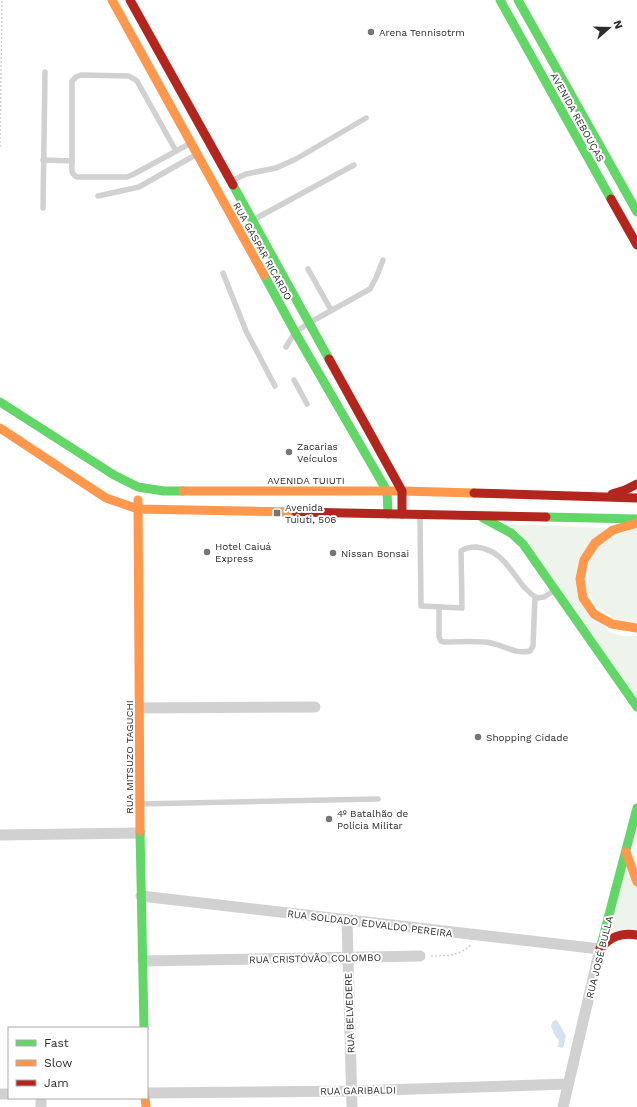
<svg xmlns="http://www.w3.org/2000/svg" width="637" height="1107" viewBox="0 0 637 1107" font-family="'Work Sans',sans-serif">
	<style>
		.green { fill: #eef3eb }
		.water { fill: #d8e2ef }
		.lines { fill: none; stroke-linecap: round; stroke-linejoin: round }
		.path { stroke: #d1d1d1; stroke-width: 1.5; stroke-dasharray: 2 2; stroke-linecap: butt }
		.lane { stroke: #d1d1d1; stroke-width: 5.5 }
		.street { stroke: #d1d1d1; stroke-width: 11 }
		.fast { stroke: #63d668; stroke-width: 9 }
		.slow { stroke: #ff974d; stroke-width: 9 }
		.jam { stroke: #b3261e; stroke-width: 9 }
		.poi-dot { fill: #767676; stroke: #fff; stroke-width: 1.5 }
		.labels { text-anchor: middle; stroke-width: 4; stroke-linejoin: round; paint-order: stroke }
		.poi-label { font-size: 10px; fill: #2c2c2c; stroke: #fff; text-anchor: start }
		.street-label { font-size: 10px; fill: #2c2c2c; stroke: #fff }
	</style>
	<rect width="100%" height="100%" fill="#fff"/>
	<!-- green -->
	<g class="green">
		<path d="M509,524L606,528L576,579L609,632L622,636H637V702Z"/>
		<path d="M637,527V622L618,621L596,606L587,589L590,556L599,544Z"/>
		<path d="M626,852L637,882V935L606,941Z"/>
	</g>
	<!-- water -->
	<path class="water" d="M557,1020L566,1036L563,1048L558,1047L559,1041L554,1034L551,1026L553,1021Z"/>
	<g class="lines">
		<!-- path -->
		<g class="path">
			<path d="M0,147L2,0"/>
			<path d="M431,956C446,956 459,956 471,945"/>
		</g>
		<!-- lane -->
		<g class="lane">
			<path d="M43,160L72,161C72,167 70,174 77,177H127L134,174L191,143"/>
			<path d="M72,161V81L76,77L81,75L129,76L137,81L176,151"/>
			<path d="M231,181L246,174L276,168L296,159L366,118"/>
			<path d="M98,196L139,187L197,154"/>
			<path d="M43,208L45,72"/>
			<path d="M253,220L354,165"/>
			<path d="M308,269L331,310"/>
			<path d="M223,273L246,331L275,386"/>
			<path d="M286,347L295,332L309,323L370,289L376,278L383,260"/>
			<path d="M294,380L307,404"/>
			<path d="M420,516L421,606L462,608L461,551C465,548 471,547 476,547C509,550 514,585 537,598L544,597L555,590"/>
			<path d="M439,607V637L441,641L444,642C457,642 471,641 485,642C501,643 514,655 530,651L533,646L535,597"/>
			<path d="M140,804L378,799"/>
		</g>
		<!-- street -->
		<g class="street">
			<path d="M139,708L315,707"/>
			<path d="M0,835L140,833"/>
			<path d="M141,896L600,949L563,1107"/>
			<path d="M347,920L352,1107"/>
			<path d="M143,961L420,956"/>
			<path d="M147,1093L352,1091L568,1084"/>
			<path d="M0,1094H9"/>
			<path d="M41,1098V1107"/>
		</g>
		<!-- fast -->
		<g class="fast">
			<path d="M500,0L611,199"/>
			<path d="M518,0L637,212"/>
			<path d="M233,185L329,359"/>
			<path d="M264,275L295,332L387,491L388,514"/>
			<path d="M0,402L114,475L138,487L164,491H183"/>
			<path d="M546,517L637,519"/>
			<path d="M483,518L511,533L523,544L637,707"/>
			<path d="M140,831L144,1028"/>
			<path d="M600,949L637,808"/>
		</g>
		<!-- slow -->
		<g class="slow">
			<path d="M112,0L264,275"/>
			<path d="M0,428L106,498L138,509L296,512"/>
			<path d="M183,491H402L474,493"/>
			<path d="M138,500L140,831"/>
			<path d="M637,523L613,530L595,543L584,560L580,579L583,598L594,614L612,624L637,628"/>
			<path d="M626,852L637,882"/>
			<path d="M145,1098L146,1107"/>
		</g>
		<!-- jam -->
		<g class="jam">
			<path d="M130,0L233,185"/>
			<path d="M611,199L637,245"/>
			<path d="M329,359L402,491V514"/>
			<path d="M474,493L637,498"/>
			<path d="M612,494L625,490L637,484"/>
			<path d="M296,512L546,517"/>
			<path d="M600,949C610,937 621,932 637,935"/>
		</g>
	</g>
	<!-- markers -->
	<g class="poi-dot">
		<circle cx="371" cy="32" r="4"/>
		<circle cx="289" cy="452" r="4"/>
		<rect x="273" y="509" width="8" height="8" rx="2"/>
		<circle cx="207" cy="552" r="4"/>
		<circle cx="333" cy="553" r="4"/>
		<circle cx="478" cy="737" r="4"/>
		<circle cx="329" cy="819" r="4"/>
	</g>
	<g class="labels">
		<!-- poi labels -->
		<g class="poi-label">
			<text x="379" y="36">Arena Tennisotrm</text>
			<text x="297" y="450">Zacarias<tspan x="297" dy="12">Veículos</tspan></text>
			<text x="285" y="511">Avenida<tspan x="285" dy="12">Tuiuti, 506</tspan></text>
			<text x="215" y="550">Hotel Caiuá<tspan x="215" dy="12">Express</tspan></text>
			<text x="341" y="557">Nissan Bonsai</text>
			<text x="486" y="741">Shopping Cidade</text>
			<text x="337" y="817">4º Batalhão de<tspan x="337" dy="12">Polícia Militar</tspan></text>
		</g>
		<!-- street labels -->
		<g class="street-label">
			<text transform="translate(578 117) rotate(61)" y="4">AVENIDA REBOUÇAS</text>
			<text transform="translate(263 251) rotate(61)" y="4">RUA GASPAR RICARDO</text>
			<text x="306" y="484">AVENIDA TUIUTI</text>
			<text transform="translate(129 757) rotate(-90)" y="4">RUA MITSUZO TAGUCHI</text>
			<text transform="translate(370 923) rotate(7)" y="4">RUA SOLDADO EDVALDO PEREIRA</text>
			<text transform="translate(599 957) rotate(-76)" y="4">RUA JOSÉ BULLA</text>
			<text transform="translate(315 958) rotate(-1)" y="4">RUA CRISTÓVÃO COLOMBO</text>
			<text transform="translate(349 1013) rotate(-92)" y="4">RUA BELVEDERE</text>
			<text transform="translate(358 1090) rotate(-1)" y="4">RUA GARIBALDI</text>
		</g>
	</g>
	<!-- legend -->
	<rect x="8" y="1027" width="140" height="72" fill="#ffffff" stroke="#ababab"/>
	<rect x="16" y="1040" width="20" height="6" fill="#63d668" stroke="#ababab"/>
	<text x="44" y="1047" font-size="12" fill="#2c2c2c">Fast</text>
	<rect x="16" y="1060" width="20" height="6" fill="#ff974d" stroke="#ababab"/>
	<text x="44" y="1067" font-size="12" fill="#2c2c2c">Slow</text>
	<rect x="16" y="1080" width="20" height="6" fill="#b3261e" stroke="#ababab"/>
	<text x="44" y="1087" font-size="12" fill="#2c2c2c">Jam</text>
	<!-- north arrow -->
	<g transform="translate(609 28) rotate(70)" stroke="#ffffff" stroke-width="3" paint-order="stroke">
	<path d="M0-3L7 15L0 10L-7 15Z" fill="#2c2c2c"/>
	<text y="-6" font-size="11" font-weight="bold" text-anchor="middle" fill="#2c2c2c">N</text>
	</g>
</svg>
